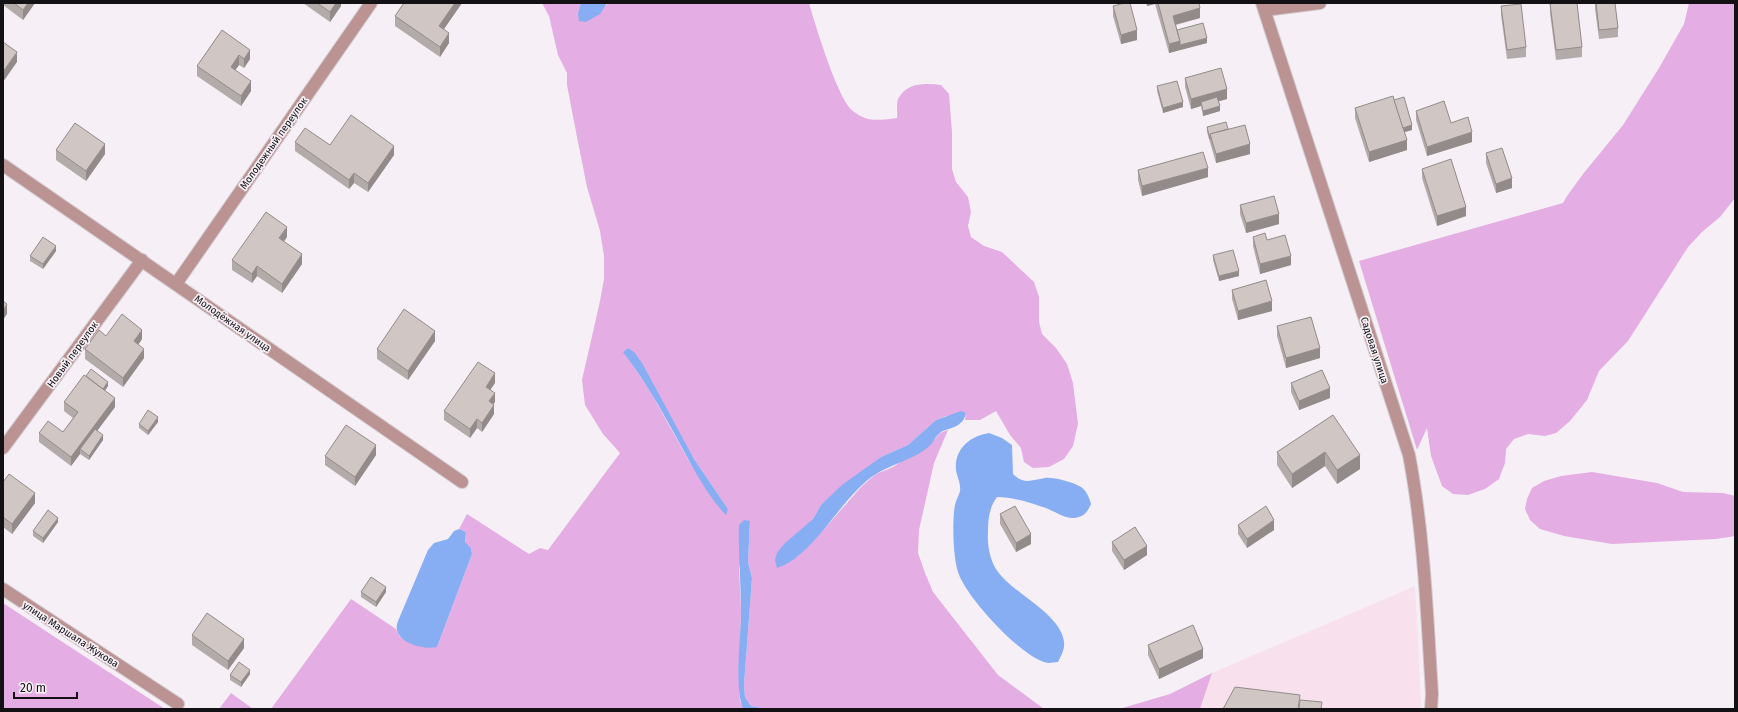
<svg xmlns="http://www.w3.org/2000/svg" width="1738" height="712" viewBox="0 0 1738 712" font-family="'Fira Sans',sans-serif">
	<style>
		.commercial { fill: #f8e1ed }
		.green { fill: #e4ade3; fill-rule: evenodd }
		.water { fill: #87aef3 }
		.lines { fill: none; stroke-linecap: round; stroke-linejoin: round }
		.street-casing { stroke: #d2ccd2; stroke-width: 14 }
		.street { stroke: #bc9393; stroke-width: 12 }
		.wall { fill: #b3aba9 }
		.shaded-wall { fill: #928b8a }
		.building { fill: #d0c7c5; stroke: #928b8a }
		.labels { text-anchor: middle; stroke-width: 3.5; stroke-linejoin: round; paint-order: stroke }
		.street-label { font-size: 10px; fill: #131113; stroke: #f6f0f6 }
	</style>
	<rect width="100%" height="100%" fill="#f6f0f6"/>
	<!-- commercial -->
	<path class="commercial" d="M1415,586L1419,653L1421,709H1200L1212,673Z"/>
	<!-- green -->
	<g class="green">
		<path d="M542,3H581L607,5V3H809C815,24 838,100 853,111C867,123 881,120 897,118C898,113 896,104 898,99C907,82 925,83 941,85L949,94L952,132V169L956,182L968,197L971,212L968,226L971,237L984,246L1002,252L1034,282L1039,297V322L1042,334L1056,348L1067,364L1073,383L1078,424L1073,446L1064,459L1049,467L1033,468L1024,462L1021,448L1010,435L996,411L980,420H965L966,413L946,416L936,420L908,445L881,457L821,505L813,519L804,528L797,557L825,528L862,486L876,474L893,467L935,439L940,433L948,430L934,463L919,530L918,553L925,573L933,592L998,675L1044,709H769L751,706L745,697L744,685L752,578L748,562L750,521L739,568L741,610L739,687L740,701L743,709H271L351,599L396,629L400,637L437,647L472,554L471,548L465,543L466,532L459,529L467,514L529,554L540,548L548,550L620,453L603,434L585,405L582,380L600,301L604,279V256L600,231L587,187L576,132L567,85V73L558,55L549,16ZM628,348L694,459L728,509H721L689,461L650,391L624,352Z"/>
		<path d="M1689,3H1735V198L1720,217L1702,232L1688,247L1628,341L1599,371L1587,400L1570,421L1556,433L1545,436L1528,434L1514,439L1506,449L1505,463L1499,479L1485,489L1468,495L1453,494L1442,486L1431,456L1427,428L1417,450L1359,261L1563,203L1567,196L1583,174L1623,125L1659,68L1684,24Z"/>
		<path d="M1592,472L1657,483L1683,492L1723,493L1735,496V536L1716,539L1612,544L1564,536L1540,529L1530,520L1525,509L1527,499L1532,488L1544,481L1561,476Z"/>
		<path d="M3,603L165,709H3Z"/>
		<path d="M1212,673L1200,709H1119L1170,694Z"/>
		<path d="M231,693L253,709H219Z"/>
	</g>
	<!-- water -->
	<g class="water">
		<path d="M581,3H607L600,14L586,22L579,21L578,14Z"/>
		<path d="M628,348L634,352L642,363L694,459L728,509L726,515C706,495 689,460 675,435C660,407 643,378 623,352Z"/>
		<path d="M961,411L966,413C963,427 952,427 941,432C935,436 933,444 927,448C912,460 892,464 876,474C841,496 815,556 777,568L775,560L777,553L784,544L813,519L821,505L842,485L881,457L908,445L936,420Z"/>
		<path d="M989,433L1002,438L1012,445L1013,474C1024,485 1032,480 1045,478C1053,477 1072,482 1079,486C1086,489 1089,497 1091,504C1088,510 1086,515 1079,517C1068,521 1056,512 1046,508C1031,503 1013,497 997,497C989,508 988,519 988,532C987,545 990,561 998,572C1014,594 1061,614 1064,642C1065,649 1061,656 1058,662C1055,662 1051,663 1049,663C1023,660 965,596 958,572C953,557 952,520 955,505C956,500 959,495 960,491C961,483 957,477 956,470C954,449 970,436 989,433Z"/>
		<path d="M744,520L750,521L748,562L752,578L744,685L745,697L751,706L769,709H743C734,686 741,638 741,611C741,583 738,554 739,525Z"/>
		<path d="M459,529L466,532L465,542L471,548L472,554L437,647C425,650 400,644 397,630C396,627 397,624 398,621L428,550L434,543L448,539L454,531Z"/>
	</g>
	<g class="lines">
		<defs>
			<g id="street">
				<path d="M1262,3L1409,455C1424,534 1427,614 1432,694L1431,709"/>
				<path d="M1265,10L1320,3"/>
				<path d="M3,165L462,482"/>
				<path d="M176,284L371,3"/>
				<path d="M3,448L142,260"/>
				<path d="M3,589L178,704"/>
			</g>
		</defs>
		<!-- street casing -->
		<use href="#street" class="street-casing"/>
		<!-- street -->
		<use href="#street" class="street"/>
	</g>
	<!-- wall -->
	<g class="wall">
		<path d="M3,3H35L23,20L3,5Z"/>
		<path d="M303,3H341V6L330,22Z"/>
		<path d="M404,3H462L444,29L449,43L440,57L395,26V16Z"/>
		<path d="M1146,3H1199L1200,18L1176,25L1177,30L1207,43L1169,53L1155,4L1147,6Z"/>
		<path d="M1595,3H1615L1618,28V37L1599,39L1595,9Z"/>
		<path d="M1550,4L1582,47V57L1556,60L1550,13Z"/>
		<path d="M1113,6L1137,40L1121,44L1113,16Z"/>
		<path d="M1501,6L1526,47V57L1507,59L1501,15Z"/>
		<path d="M222,30L250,59L244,68L239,65L235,70L251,91L241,106L197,76V66Z"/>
		<path d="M1185,78L1227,99L1219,101L1220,111L1203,116L1201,106L1191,109L1185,87Z"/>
		<path d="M1157,86L1183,107L1163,113L1157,91Z"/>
		<path d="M1394,100L1412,130L1404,132L1407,150L1369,162L1355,118V108Z"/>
		<path d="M1416,111L1451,123L1472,142L1427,156L1416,120Z"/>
		<path d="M1207,127L1228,129L1250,154L1216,163L1207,132Z"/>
		<path d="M295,142L394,155L368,192L354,183L349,189L295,151Z"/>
		<path d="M56,150L105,154L86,181L56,160Z"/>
		<path d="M1486,153L1512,188L1496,193L1486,163Z"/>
		<path d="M1422,169L1466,216L1437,226L1422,178Z"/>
		<path d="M1138,170L1208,177L1142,196L1138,180Z"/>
		<path d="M1240,205L1279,224L1246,233L1240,214Z"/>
		<path d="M287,237L284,241L302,264L282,293L257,276L252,283L232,270V260Z"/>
		<path d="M1253,237L1267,240L1291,265L1260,274L1253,246Z"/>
		<path d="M56,251L43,269L30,261V256Z"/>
		<path d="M1213,255L1239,276L1219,281L1213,260Z"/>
		<path d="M1232,290L1272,311L1238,320L1232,299Z"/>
		<path d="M1277,326L1320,358L1286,368L1277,336Z"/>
		<path d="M106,336L142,339L138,345L144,358L123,387L85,359V349Z"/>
		<path d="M435,341L408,380L377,359V349Z"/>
		<path d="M86,376L108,386L105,391L115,407L97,431L103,440L89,460L80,454L71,466L39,442V433L63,432L73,418L64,411V402Z"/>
		<path d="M495,383L490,390L495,402L493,404L494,414L482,432L477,428L470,438L444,420V411Z"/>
		<path d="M1291,383L1330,398L1299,410L1291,392Z"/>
		<path d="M1333,415L1360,469L1337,484L1325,466L1292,488L1277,465V452Z"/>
		<path d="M158,422L148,435L139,428V424Z"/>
		<path d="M376,455L355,486L325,465V456Z"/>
		<path d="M3,482L35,503L12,534L3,527Z"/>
		<path d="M1000,514L1031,544L1016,552L1000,524Z"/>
		<path d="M58,522L43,543L33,536V531Z"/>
		<path d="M1238,525L1274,530L1247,548L1238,534Z"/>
		<path d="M1112,542L1147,555L1124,570L1112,551Z"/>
		<path d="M361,592H386L376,607L361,597Z"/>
		<path d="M192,635L244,648L228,670L192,645Z"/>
		<path d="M1148,645L1203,658L1159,679L1148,655Z"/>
		<path d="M250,674L241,687L230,680V675Z"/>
	</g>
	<!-- shaded-wall -->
	<g class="shaded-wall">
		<path d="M28,3H35L23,20V10Z"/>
		<path d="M336,3H341V6L330,22V12Z"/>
		<path d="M455,3H462L439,36V26Z"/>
		<path d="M1147,3H1155V4L1147,6Z"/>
		<path d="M1200,8V18L1173,25V16Z"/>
		<path d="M1137,30V40L1121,44V35Z"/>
		<path d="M449,33V43L440,57V47Z"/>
		<path d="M1207,38V43L1180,50V45Z"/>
		<path d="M1180,41V50L1169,53V44Z"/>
		<path d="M250,50V59L244,68V59Z"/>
		<path d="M17,52V62L3,82V72Z"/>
		<path d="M239,55V65L231,76V67Z"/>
		<path d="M251,81V91L241,106V96Z"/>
		<path d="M1227,89V99L1202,106L1201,102V106L1191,109V99Z"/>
		<path d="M1183,102V107L1163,113V108Z"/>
		<path d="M1220,106V111L1203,116V111Z"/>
		<path d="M1412,125V130L1402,133V128Z"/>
		<path d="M1472,132V142L1427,156V147Z"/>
		<path d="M1407,140V150L1369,162V152Z"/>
		<path d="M105,144V154L86,181V171Z"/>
		<path d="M1250,144V154L1216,163V154Z"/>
		<path d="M394,146V155L368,192V183Z"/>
		<path d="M1208,168V177L1142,196V186Z"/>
		<path d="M354,173V183L349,189V180Z"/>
		<path d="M1512,178V188L1496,193V184Z"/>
		<path d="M1466,207V216L1437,226V216Z"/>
		<path d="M1279,214V224L1246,233V223Z"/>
		<path d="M287,227V237L279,248V238Z"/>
		<path d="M56,246V251L43,269V264Z"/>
		<path d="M302,254V264L282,293V284Z"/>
		<path d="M1291,256V265L1260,274V264Z"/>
		<path d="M257,266V276L252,283V274Z"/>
		<path d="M1239,271V276L1219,281V276Z"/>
		<path d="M1272,301V311L1238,320V311Z"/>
		<path d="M7,304V314L3,320V311Z"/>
		<path d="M142,330V339L134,351V341Z"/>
		<path d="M435,331V341L408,380V371Z"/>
		<path d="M1320,348V358L1286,368V358Z"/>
		<path d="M144,349V358L123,387V378Z"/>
		<path d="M495,373V383L486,396V387Z"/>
		<path d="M108,382V386L100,397V392Z"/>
		<path d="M1330,388V398L1299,410V401Z"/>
		<path d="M495,393V402L489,411V401Z"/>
		<path d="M115,398V407L82,451L80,449V454L71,466V457Z"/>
		<path d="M494,405V414L482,432V423Z"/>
		<path d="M158,417V422L148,435V431Z"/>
		<path d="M477,419V428L470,438V429Z"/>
		<path d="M103,435V440L89,460V456Z"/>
		<path d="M376,445V455L355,486V477Z"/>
		<path d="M1325,452V466L1292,488V474Z"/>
		<path d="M1360,455V469L1337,484V470Z"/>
		<path d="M35,493V503L12,534V524Z"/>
		<path d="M58,518V522L43,543V538Z"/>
		<path d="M1274,520V530L1247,548V539Z"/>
		<path d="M1031,534V544L1016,552V543Z"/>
		<path d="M1147,546V555L1124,570V560Z"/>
		<path d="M386,587V592L376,607V602Z"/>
		<path d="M244,639V648L228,670V661Z"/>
		<path d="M1203,649V658L1159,679V669Z"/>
		<path d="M250,670V674L241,687V682Z"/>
	</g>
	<!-- building -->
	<g class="building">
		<path d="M14,3H28L23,10Z"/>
		<path d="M317,3H336L330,12Z"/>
		<path d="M404,3H455L439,26L449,33L440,47L395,16Z"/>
		<path d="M1125,3H1130L1137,30L1121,35L1113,6Z"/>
		<path d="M1158,3H1199L1200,8L1173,16L1180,41L1169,44Z"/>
		<path d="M1557,3H1577L1582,47L1556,50L1550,4Z"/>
		<path d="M1596,3H1615L1618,28L1599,30Z"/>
		<path d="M1521,4L1526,47L1507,50L1501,6Z"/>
		<path d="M1203,23L1207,38L1180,45V41L1177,30Z"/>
		<path d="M222,30L250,50L244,59L239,55L231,67L251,81L241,96L197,66Z"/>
		<path d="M3,42L17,52L3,72Z"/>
		<path d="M1221,68L1227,89L1191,99L1185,78Z"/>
		<path d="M1177,81L1183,102L1163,108L1157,86Z"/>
		<path d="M1393,96L1407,140L1369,152L1355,108Z"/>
		<path d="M1217,97L1220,106L1203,111L1201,102Z"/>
		<path d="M1404,97L1412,125L1403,128L1394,100Z"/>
		<path d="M1444,101L1451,123L1468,117L1472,132L1427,147L1416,111Z"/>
		<path d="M351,115L394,146L368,183L354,173L349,180L295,142L305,128L330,145Z"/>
		<path d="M1226,122L1228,129L1210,134V139L1207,127Z"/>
		<path d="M75,123L105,144L86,171L56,150Z"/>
		<path d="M1245,125L1250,144L1216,154L1210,134Z"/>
		<path d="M1502,148L1512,178L1496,184L1486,153Z"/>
		<path d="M1203,152L1208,168L1142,186L1138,170Z"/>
		<path d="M1451,159L1466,207L1437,216L1422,169Z"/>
		<path d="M1274,196L1279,214L1246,223L1240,205Z"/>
		<path d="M266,212L287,227L279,238L302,254L282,284L257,266L252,274L232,260Z"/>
		<path d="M1265,233L1267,240L1285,235L1291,256L1260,264L1253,237Z"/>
		<path d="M43,237L56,246L43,264L30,256Z"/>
		<path d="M1233,250L1239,271L1219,276L1213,255Z"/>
		<path d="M1266,280L1272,301L1238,311L1232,290Z"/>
		<path d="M3,301L7,304L3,311Z"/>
		<path d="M404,309L435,331L408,371L377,349Z"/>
		<path d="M122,314L142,330L134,341L144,349L123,378L85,349L99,330L106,336Z"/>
		<path d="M1311,317L1320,348L1286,358L1277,326Z"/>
		<path d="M478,362L495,373L486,387L495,393L489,401L494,405L482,423L477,419L470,429L444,411Z"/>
		<path d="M91,369L108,382L103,389L86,376Z"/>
		<path d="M1322,370L1330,388L1299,401L1291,383Z"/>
		<path d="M84,375L115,398L71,457L39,433L48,421L63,432L78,412L64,402Z"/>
		<path d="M148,410L158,417L148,431L139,424Z"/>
		<path d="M1333,415L1360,455L1337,470L1325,452L1292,474L1277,452Z"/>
		<path d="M346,425L376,445L355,477L325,456Z"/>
		<path d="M95,429L103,435L89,456L80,449Z"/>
		<path d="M9,474L35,493L12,524L3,517V482Z"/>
		<path d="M1015,506L1031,534L1016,543L1000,514Z"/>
		<path d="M1266,506L1274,520L1247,539L1238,525Z"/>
		<path d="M48,510L58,518L43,538L33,531Z"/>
		<path d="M1135,527L1147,546L1124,560L1112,542Z"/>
		<path d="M371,577L386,587L376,602L361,592Z"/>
		<path d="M207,613L244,639L228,661L192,635Z"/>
		<path d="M1193,625L1203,649L1159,669L1148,645Z"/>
		<path d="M239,662L250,670L241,682L230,675Z"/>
		<path d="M1235,687L1300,695L1298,709H1223Z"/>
		<path d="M1300,700L1322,702L1321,709H1299Z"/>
	</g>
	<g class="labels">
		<!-- street labels -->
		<g class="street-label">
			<text transform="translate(273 143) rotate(-55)" y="4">Молодежный переулок</text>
			<text transform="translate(233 323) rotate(35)" y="4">Молодёжная улица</text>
			<text transform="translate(1375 350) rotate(72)" y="4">Садовая улица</text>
			<text transform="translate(72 354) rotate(-54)" y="4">Новый переулок</text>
			<text transform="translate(71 634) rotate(33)" y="4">улица Маршала Жукова</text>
		</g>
	</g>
	<!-- border -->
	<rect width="1738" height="712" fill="none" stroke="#131113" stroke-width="8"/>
	<!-- scale -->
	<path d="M14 692v6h63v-6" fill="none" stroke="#131113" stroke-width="2"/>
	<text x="20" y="692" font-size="12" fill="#131113" stroke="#f6f0f6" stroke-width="3" paint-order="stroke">20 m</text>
</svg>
